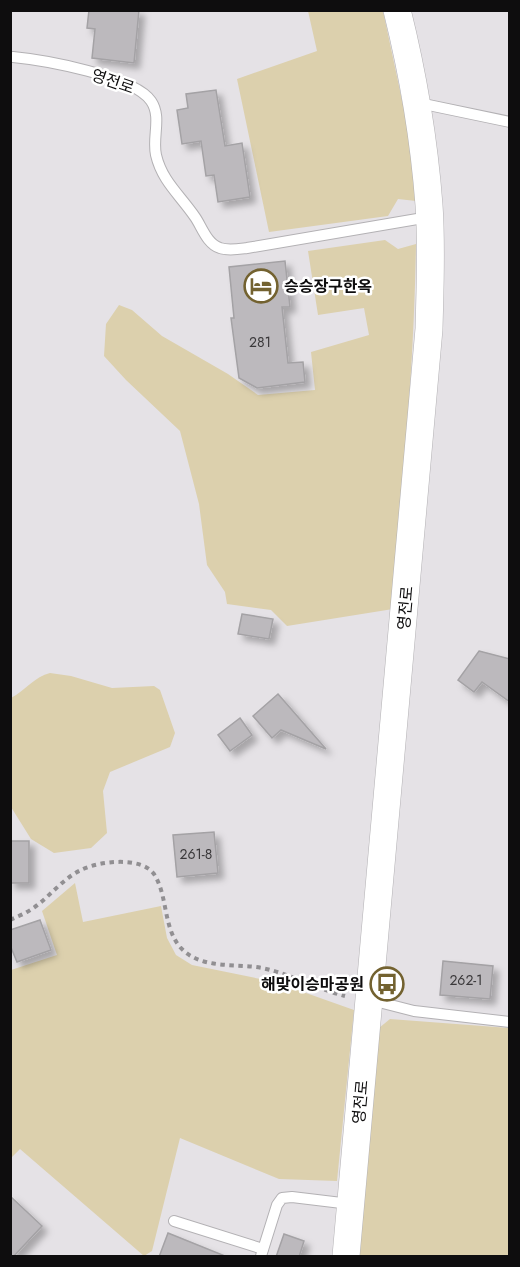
<svg xmlns="http://www.w3.org/2000/svg" width="520" height="1267" viewBox="0 0 520 1267" font-family="Jost,'Noto Sans KR',sans-serif">
	<style>
		.green { fill: #dcd0ad }
		.building { fill: #bcb9bd; stroke: #a4a2a5; stroke-width: 1.5; filter: url(#shadow) }
		.lines { fill: none; stroke-linecap: round; stroke-linejoin: round }
		.service-casing { stroke: #b3b1b4; stroke-width: 12 }
		.tertiary-casing { stroke: #b3b1b4; stroke-width: 28 }
		.path { stroke: #918f92; stroke-width: 4; stroke-dasharray: 4.5 4.5; stroke-linecap: butt }
		.service { stroke: #fff; stroke-width: 10 }
		.tertiary { stroke: #fff; stroke-width: 27 }
		.labels { text-anchor: middle; stroke-width: 5; stroke-linejoin: round; paint-order: stroke }
		.number-label { font-size: 14px; fill: #3a383a }
		.street-label { font-size: 16px; fill: #0e0d0e; stroke: #fff }
		.poi-label { font-size: 16px; font-weight: bold; fill: #0e0d0e; stroke: #fff; text-anchor: start }
	</style>
	<defs>
		<filter id="shadow"><feDropShadow dx="5.5" dy="5.5" stdDeviation="3" flood-color="#0004"/></filter>
	</defs>
	<rect width="100%" height="100%" fill="#e5e2e6"/>
	<!-- green -->
	<g class="green">
		<path d="M308,11H383L409,133L416,201L398,199L388,216L269,232L237,79L317,51Z"/>
		<path d="M385,240L398,249L416,244C414,366 403,487 393,609L287,626L271,610L227,604L225,592L207,565L199,504L180,431L126,380L104,356L106,324L119,305L132,310L162,336L228,374L258,395L315,390L311,352L369,335L364,308L318,315L308,251Z"/>
		<path d="M50,673L71,676L112,688L154,686L160,690L175,733L170,747L110,772L103,791L107,833L91,848L54,853L31,839L11,807V698C25,691 35,676 50,673Z"/>
		<path d="M75,883L83,922L161,906L167,938L176,955L192,965L275,982L354,1010L337,1181L279,1179L180,1138L152,1251L144,1256L20,1149L11,1158V970L57,955L42,911Z"/>
		<path d="M390,1019L509,1028V1256H359L379,1028Z"/>
	</g>
	<!-- building -->
	<g class="building">
		<path d="M89,10H139L134,63L92,58L95,29L87,28Z"/>
		<path d="M216,90L225,146L242,143L250,197L218,202L214,175L206,176L201,141L182,144L177,110L188,108L186,94Z"/>
		<path d="M285,261L290,307H282L288,363L303,362L305,382L257,388L239,378L231,318H234L229,267Z"/>
		<path d="M242,614L273,619L269,639L238,634Z"/>
		<path d="M479,651L510,659V702L482,682L474,692L458,680Z"/>
		<path d="M278,694L326,749L281,730L272,738L253,716Z"/>
		<path d="M240,718L252,735L230,751L218,735Z"/>
		<path d="M214,832L218,873L177,877L173,835Z"/>
		<rect x="10" y="841" width="19" height="42"/>
		<path d="M40,920L51,950L17,962L10,945V930Z"/>
		<path d="M443,961L493,966L490,999L440,995Z"/>
		<path d="M10,1196L42,1226L13,1257H10Z"/>
		<path d="M168,1233L225,1256L224,1257H159Z"/>
		<path d="M284,1234L304,1241L299,1257H276Z"/>
	</g>
	<g class="lines">
		<defs>
			<g id="service">
				<path d="M13,57C44,60 134,76 151,101C162,117 152,137 156,155C162,181 180,195 195,217C202,227 207,244 220,248C228,251 239,249 247,248L429,217"/>
				<path d="M419,103L510,122"/>
				<path d="M371,1000L414,1011L510,1022"/>
				<path d="M174,1221L263,1249"/>
				<path d="M261,1256L277,1205L282,1198L292,1197L350,1204"/>
			</g>
			<path id="tertiary" d="M346,1256L429,329C430,288 432,246 429,205C424,139 413,74 397,10"/>
		</defs>
		<!-- service casing -->
		<use href="#service" class="service-casing"/>
		<!-- tertiary casing -->
		<use href="#tertiary" class="tertiary-casing"/>
		<!-- path -->
		<path class="path" d="M10,920C16,917 22,915 27,912C47,901 60,880 81,870C99,861 141,856 154,874C168,896 163,927 180,947C200,970 236,963 262,968C291,974 317,989 345,996"/>
		<!-- service -->
		<use href="#service" class="service"/>
		<!-- tertiary -->
		<use href="#tertiary" class="tertiary"/>
	</g>
	<!-- icons -->
	<defs>
		<symbol id="hotel-ring" viewBox="-11 -11 22 22"><circle r="9.5" fill="#fff" stroke="#736230" stroke-width="1.5"/><path d="M-6-4.5h1.5V1H6V5H4.5V3h-9V5H-6ZM-4 0a1.8 1.8 0 1 1 3.6 0ZM.5 0V-2.5h3Q6-2.5 6 0Z" fill="#736230"/></symbol>
		<symbol id="bus-ring" viewBox="-11 -11 22 22"><circle r="9.5" fill="#fff" stroke="#736230" stroke-width="1.5"/><path d="M-5-6H5V4H4V6H2V4H-2V6H-4V4H-5ZM-3.5-4V0h7V-4ZM-3.5 1.2v1.5H-2V1.2ZM2 1.2v1.5H3.5V1.2Z" fill="#736230"/></symbol>
	</defs>
	<g fill-rule="evenodd">
		<use href="#hotel-ring" x="242" y="267" width="38" height="38"/>
		<use href="#bus-ring" x="368" y="965" width="38" height="38"/>
	</g>
	<g class="labels">
		<!-- number labels -->
		<g class="number-label">
			<text x="260" y="347">281</text>
			<text x="196" y="859">261-8</text>
			<text x="466" y="985">262-1</text>
		</g>
		<!-- street labels -->
		<g class="street-label">
			<text transform="translate(113 81) rotate(19)" y="6">영전로</text>
			<text transform="translate(405 608) rotate(-85)" y="6">영전로</text>
			<text transform="translate(360 1102) rotate(-85)" y="6">영전로</text>
		</g>
		<!-- poi labels -->
		<g class="poi-label">
			<text x="284" y="292">승승장구한옥</text>
			<text x="364" y="990" text-anchor="end">해맞이승마공원</text>
		</g>
	</g>
	<!-- border -->
	<rect width="520" height="1267" fill="none" stroke="#0e0d0e" stroke-width="24"/>
</svg>
